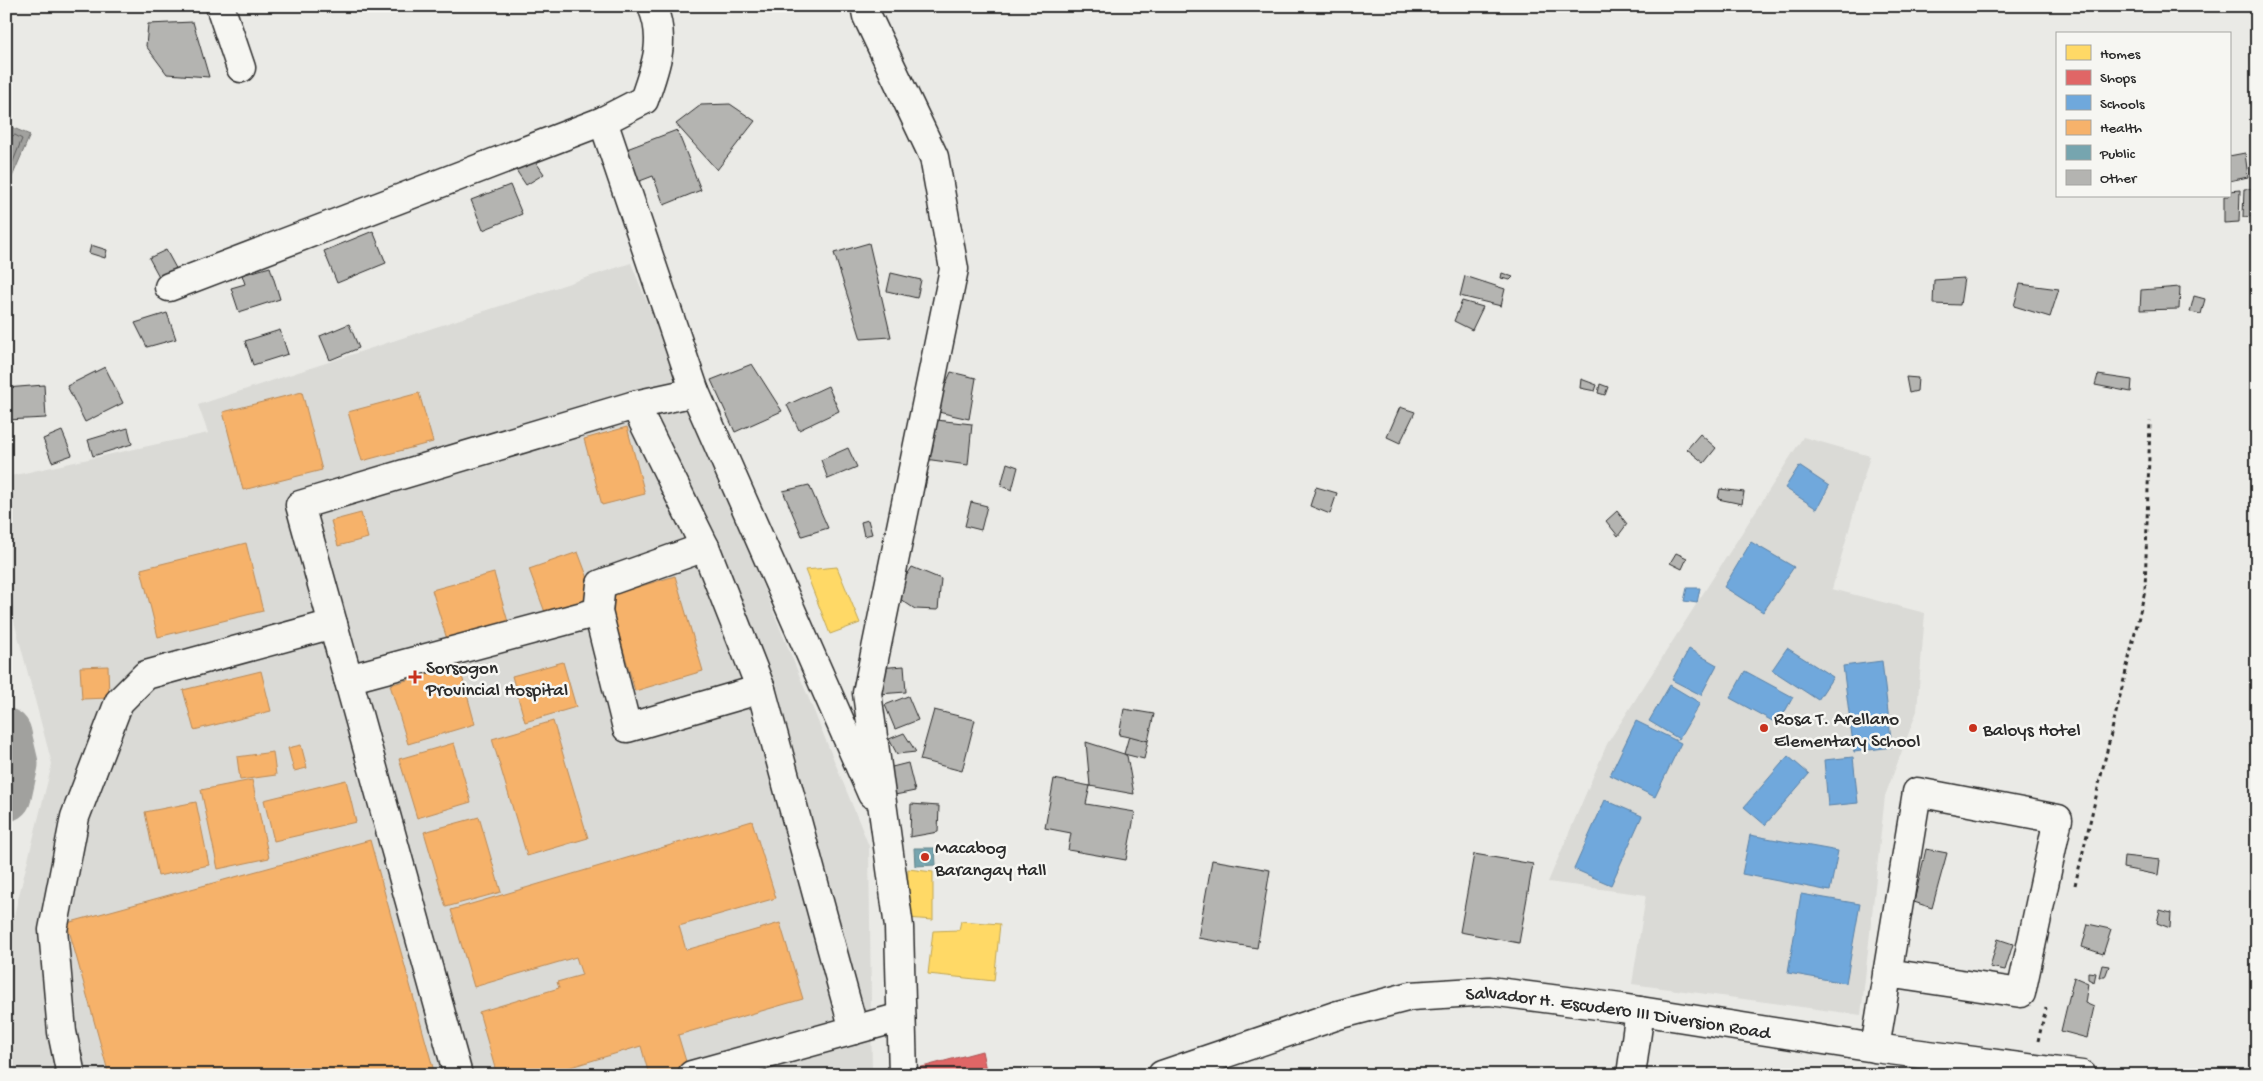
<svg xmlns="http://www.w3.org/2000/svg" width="2263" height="1081" viewBox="0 0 2263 1081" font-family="'Gochi Hand',sans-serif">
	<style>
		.built { fill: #dadad6 }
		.water { fill: #a1a19e; stroke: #727270 }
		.homes { fill: #ffd966; stroke: #bfa554 }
		.shops { fill: #e06666; stroke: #aa5454 }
		.schools { fill: #6fa8dc; stroke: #5b82a7 }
		.health { fill: #f6b26b; stroke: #b98a58 }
		.public { fill: #76a5af; stroke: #608087 }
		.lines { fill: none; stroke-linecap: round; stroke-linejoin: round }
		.shore { stroke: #5a5a59; stroke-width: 1 }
		.river { stroke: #a1a19e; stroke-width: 51 }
		.building { fill: #b4b4b1; stroke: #2b2b2b }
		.minor-casing { stroke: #2b2b2b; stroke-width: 31 }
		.highway-casing { stroke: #2b2b2b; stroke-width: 31 }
		.path { stroke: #2b2b2b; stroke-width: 3; stroke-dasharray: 4 4; stroke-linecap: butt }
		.minor { stroke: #f6f6f2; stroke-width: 28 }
		.highway { stroke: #f6f6f2; stroke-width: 28 }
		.poi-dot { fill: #c8321e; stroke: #f6f6f2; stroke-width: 2 }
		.labels { text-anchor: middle; stroke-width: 5; stroke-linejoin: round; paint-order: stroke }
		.poi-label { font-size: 19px; fill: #2b2b2b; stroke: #f6f6f2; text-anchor: start }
		.street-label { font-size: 19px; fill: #2b2b2b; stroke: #f6f6f2 }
	</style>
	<rect width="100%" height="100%" fill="#eaeae6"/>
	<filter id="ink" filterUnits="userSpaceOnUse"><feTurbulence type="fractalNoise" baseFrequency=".02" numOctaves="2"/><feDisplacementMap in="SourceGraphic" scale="10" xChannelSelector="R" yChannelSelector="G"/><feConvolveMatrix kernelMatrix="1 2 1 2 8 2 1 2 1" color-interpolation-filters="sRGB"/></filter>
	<g filter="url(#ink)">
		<!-- built -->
		<g class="built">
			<path d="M631,263L869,846L872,1075H6V947L52,764L6,591V477L208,433L198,405Z"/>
			<path d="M1803,437L1870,456L1832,589L1925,613L1917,711L1885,796L1861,1015L1632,984L1646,895L1548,882L1607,744Z"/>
		</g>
		<!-- water -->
		<path class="water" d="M11,127L30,135L12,177L6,175V138Z"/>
		<!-- homes -->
		<g class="homes">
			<path d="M837,567L860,623L830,634L805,570Z"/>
			<path d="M908,869L933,872V920L907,918Z"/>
			<path d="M961,921L1000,924L994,981L928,974L933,931L959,930Z"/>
		</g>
		<!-- shops -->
		<path class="shops" d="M982,1051L987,1075H912L911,1070Z"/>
		<!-- schools -->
		<g class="schools">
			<path d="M1799,466L1829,486L1817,509L1785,488Z"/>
			<path d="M1751,542L1794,567L1763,612L1724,587Z"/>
			<path d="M1687,588H1700L1697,603L1684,601Z"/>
			<path d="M1787,648L1833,677L1818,700L1772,670Z"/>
			<path d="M1689,649L1717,665L1701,695L1672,680Z"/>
			<path d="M1882,661L1892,747L1854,752L1843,666Z"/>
			<path d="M1745,671L1793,697L1778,724L1730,698Z"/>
			<path d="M1670,685L1700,703L1679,739L1649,721Z"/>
			<path d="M1636,721L1681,743L1655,797L1610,775Z"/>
			<path d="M1788,756L1809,774L1765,825L1744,807Z"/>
			<path d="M1853,757L1858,803L1828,806L1824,760Z"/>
			<path d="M1605,800L1642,816L1611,885L1574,869Z"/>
			<path d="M1750,835L1838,851L1830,891L1742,874Z"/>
			<path d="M1801,894L1860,904L1846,983L1788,973Z"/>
		</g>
		<!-- health -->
		<g class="health">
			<path d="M302,392L322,470L243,490L223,412Z"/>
			<path d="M419,393L433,442L362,461L348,412Z"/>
			<path d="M627,427L645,494L602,505L584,439Z"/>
			<path d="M361,513L368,538L338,546L331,521Z"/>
			<path d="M246,543L263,611L158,637L141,569Z"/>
			<path d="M578,552L595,597L546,615L529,569Z"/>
			<path d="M494,573L510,629L449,646L432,590Z"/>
			<path d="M675,576L703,671L635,691L608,596Z"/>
			<path d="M563,662L576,707L525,722L512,676Z"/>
			<path d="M459,665L475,724L408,744L390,685Z"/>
			<path d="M108,666L109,698L82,699L80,667Z"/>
			<path d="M261,671L271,711L194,730L183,690Z"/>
			<path d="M553,721L588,838L527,856L492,739Z"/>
			<path d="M454,743L471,802L417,818L399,759Z"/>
			<path d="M301,745L307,768L294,771L288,748Z"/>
			<path d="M273,752L276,775L240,780L237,757Z"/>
			<path d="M252,780L269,858L218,869L201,790Z"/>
			<path d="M346,780L356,822L274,841L264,800Z"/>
			<path d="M196,802L209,865L158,876L145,812Z"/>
			<path d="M479,817L501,892L446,907L424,832Z"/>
			<path d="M752,821L776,898L679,926L686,950L780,923L803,999L678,1035L688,1068L665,1075H649L641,1046L544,1075H497L479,1012L559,988L557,982L582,975L576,957L474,987L451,910Z"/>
			<path d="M370,840L435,1075H109L67,923Z"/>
		</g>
		<!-- public -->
		<path class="public" d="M914,848H935L936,865L915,866Z"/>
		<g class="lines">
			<!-- shore -->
			<path class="shore" d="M6,138L15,135L22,139L10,169L6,170"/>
			<!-- river -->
			<path class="river" d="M6,734L13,764L6,796"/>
		</g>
		<!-- building -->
		<g class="building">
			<path d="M193,22L209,77L167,74L146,46L148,24Z"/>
			<path d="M730,104L755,121L717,170L676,124L701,105Z"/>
			<path d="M677,130L701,190L664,205L653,176L632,184L619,152Z"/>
			<path d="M2245,153L2248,177L2229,181V156Z"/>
			<path d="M531,155L544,174L526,185L514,167Z"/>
			<path d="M510,185L522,214L483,230L471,200Z"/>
			<path d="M2257,188V216L2243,217L2244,189Z"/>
			<path d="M2240,190L2239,222L2224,223V196H2229V191Z"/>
			<path d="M373,231L386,263L337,283L324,251Z"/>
			<path d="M869,243L891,337L861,339L834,253Z"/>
			<path d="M91,245L107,250L105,258L89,253Z"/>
			<path d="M166,250L178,272L162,282L149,258Z"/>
			<path d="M270,267L280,299L239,312L231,288L245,284L242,275Z"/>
			<path d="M891,273L921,280L917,298L887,291Z"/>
			<path d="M1502,273L1513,277L1510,280L1501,278Z"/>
			<path d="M1465,276L1505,289L1501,306L1460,296Z"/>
			<path d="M1964,278L1960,305L1933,304L1934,280Z"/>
			<path d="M2020,284L2059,289L2050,317L2014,306Z"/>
			<path d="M2180,287L2179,309L2140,310L2141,290Z"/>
			<path d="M2194,296L2205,299L2201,314L2190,312Z"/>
			<path d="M1462,301L1483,307L1472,330L1454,321Z"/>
			<path d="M167,313L176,339L147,347L135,323Z"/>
			<path d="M349,324L359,348L330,360L320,336Z"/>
			<path d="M280,330L288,354L253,365L245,341Z"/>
			<path d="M752,364L782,411L735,432L711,380Z"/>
			<path d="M105,367L123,403L85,422L67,386Z"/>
			<path d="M951,372L976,378L969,419L934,411Z"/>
			<path d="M2098,375L2132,380L2131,392L2095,385Z"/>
			<path d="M1906,377L1918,378L1917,391L1909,393Z"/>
			<path d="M1581,379L1597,385L1595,391L1580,388Z"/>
			<path d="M1600,384L1608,387L1605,395L1598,393Z"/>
			<path d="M44,385L46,418L6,420V388Z"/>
			<path d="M828,386L839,411L799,430L787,405Z"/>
			<path d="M1400,407L1415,412L1400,443L1387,437Z"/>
			<path d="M936,420L972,424L968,465L925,459Z"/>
			<path d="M128,428L132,444L93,456L88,440Z"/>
			<path d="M62,431L72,455L52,462L43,439Z"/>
			<path d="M1700,434L1716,448L1704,463L1687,449Z"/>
			<path d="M848,448L857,467L828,479L821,460Z"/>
			<path d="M1007,463L1018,467L1012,490L1001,486Z"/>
			<path d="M917,473H928L925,488L914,486Z"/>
			<path d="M809,485L828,528L802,536L783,491Z"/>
			<path d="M1316,487L1337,493L1330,514L1310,506Z"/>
			<path d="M1720,489L1744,492L1742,504L1718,499Z"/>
			<path d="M971,502L987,506L981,530L965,526Z"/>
			<path d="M1617,511L1627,524L1618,536L1606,521Z"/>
			<path d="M868,520L872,534L864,536L861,522Z"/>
			<path d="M1676,553L1687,558L1682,569L1670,563Z"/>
			<path d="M912,567L941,579L938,610L915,609L894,595Z"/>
			<path d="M904,666L906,692L879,694L877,668Z"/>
			<path d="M908,696L918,720L895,729L885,705Z"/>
			<path d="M1124,709L1154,714L1148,741L1119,735Z"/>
			<path d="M934,710L975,720L962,771L920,760Z"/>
			<path d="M904,733L916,752L897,754L889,739Z"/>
			<path d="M1129,736L1148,741L1144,759L1124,754Z"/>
			<path d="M1086,742L1124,754L1127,756L1134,794L1090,786Z"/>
			<path d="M908,763L915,791L890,796L884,769Z"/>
			<path d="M1054,779L1090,786L1086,804L1135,812L1126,860L1068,850L1071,833L1045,828Z"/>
			<path d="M911,804L939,806L938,832L910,837Z"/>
			<path d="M1926,849L1947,853L1932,908L1914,902Z"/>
			<path d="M1474,854L1533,864L1519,943L1460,932Z"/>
			<path d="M2124,856L2160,860L2158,875L2123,868Z"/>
			<path d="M1212,860L1270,870L1257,948L1198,938Z"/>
			<path d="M2160,910L2171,913L2170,928L2157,923Z"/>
			<path d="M2088,924L2111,929L2103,954L2082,947Z"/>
			<path d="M1998,939L2013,944L2005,970L1990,967Z"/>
			<path d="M2102,965L2109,966L2105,977H2099Z"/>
			<path d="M2088,972L2096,973L2094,982L2088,979Z"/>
			<path d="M2074,977L2088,983L2085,1003L2094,1007L2087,1038L2061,1031Z"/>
			<path d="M1638,1070L1670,1075H1638Z"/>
		</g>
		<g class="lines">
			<defs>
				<g id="minor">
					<path d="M220,6L241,68"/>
					<path d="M865,6L867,16L934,157L954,269L867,693L899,927L903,1075"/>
					<path d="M603,121L695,392L872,794"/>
					<path d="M169,287L603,121L644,100C655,67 667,41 652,6"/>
					<path d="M635,405L705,547L761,689L854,1030"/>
					<path d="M705,547L601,584L598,612L627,728L761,689"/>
					<path d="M348,679L598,612"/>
					<path d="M1875,1048L1917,792L2058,819L2021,993L1887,973"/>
					<path d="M71,1075L62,1032L53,930L75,817L119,702L146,675L333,624"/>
					<path d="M458,1075L300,505L635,405L695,392"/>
					<path d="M692,1075L901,1017"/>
					<path d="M1631,1075L1640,1011"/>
				</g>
				<g id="highway">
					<path id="s1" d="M1162,1075L1338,1015L1411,996L1490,991L1621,1008L1875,1048L2082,1075"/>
				</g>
			</defs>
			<!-- minor casing -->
			<use href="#minor" class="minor-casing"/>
			<!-- highway casing -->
			<use href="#highway" class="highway-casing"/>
			<!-- path -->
			<g class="path">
				<path d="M2075,885L2145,591L2150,421"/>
				<path d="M2038,1041L2046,1008"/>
			</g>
			<!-- minor -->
			<use href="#minor" class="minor"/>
			<!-- highway -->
			<use href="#highway" class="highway"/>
		</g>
	</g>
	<!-- markers -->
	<g class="poi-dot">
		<path d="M412.5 669.5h5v5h5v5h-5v5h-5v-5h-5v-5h5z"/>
		<circle cx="1764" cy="728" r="5"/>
		<circle cx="1973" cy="728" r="5"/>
		<circle cx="925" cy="857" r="5"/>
	</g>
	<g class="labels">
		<!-- poi labels -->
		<g class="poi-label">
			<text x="426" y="673">Sorsogon<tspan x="426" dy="22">Provincial Hospital</tspan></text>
			<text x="1774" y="724">Rosa T. Arellano<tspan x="1774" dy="22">Elementary School</tspan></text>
			<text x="1983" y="735">Baloys Hotel</text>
			<text x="935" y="853">Macabog<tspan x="935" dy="22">Barangay Hall</tspan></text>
		</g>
		<!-- street labels -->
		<g class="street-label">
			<text dy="7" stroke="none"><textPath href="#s1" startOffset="470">Salvador H. Escudero III Diversion Road</textPath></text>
		</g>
	</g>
	<!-- margin -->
	<rect width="2263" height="1081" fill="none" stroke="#f6f6f2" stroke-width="25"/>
	<rect x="12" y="12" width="2238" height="1056" fill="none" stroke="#2b2b2b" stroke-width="2" filter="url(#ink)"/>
	<!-- legend -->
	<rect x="2056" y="32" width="175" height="165" fill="#f6f6f2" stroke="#a5a5a2"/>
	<rect x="2066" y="45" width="25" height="15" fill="#ffd966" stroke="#a5a5a2"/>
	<text x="2100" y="58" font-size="15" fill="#2b2b2b">Homes</text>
	<rect x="2066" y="70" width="25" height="15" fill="#e06666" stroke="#a5a5a2"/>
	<text x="2100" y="82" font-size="15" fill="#2b2b2b">Shops</text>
	<rect x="2066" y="95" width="25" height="15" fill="#6fa8dc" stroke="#a5a5a2"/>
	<text x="2100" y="108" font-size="15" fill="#2b2b2b">Schools</text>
	<rect x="2066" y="120" width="25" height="15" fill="#f6b26b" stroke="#a5a5a2"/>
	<text x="2100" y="132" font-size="15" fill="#2b2b2b">Health</text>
	<rect x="2066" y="145" width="25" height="15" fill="#76a5af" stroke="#a5a5a2"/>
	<text x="2100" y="158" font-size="15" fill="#2b2b2b">Public</text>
	<rect x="2066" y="170" width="25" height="15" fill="#b4b4b1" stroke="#a5a5a2"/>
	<text x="2100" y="182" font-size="15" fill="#2b2b2b">Other</text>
</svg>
